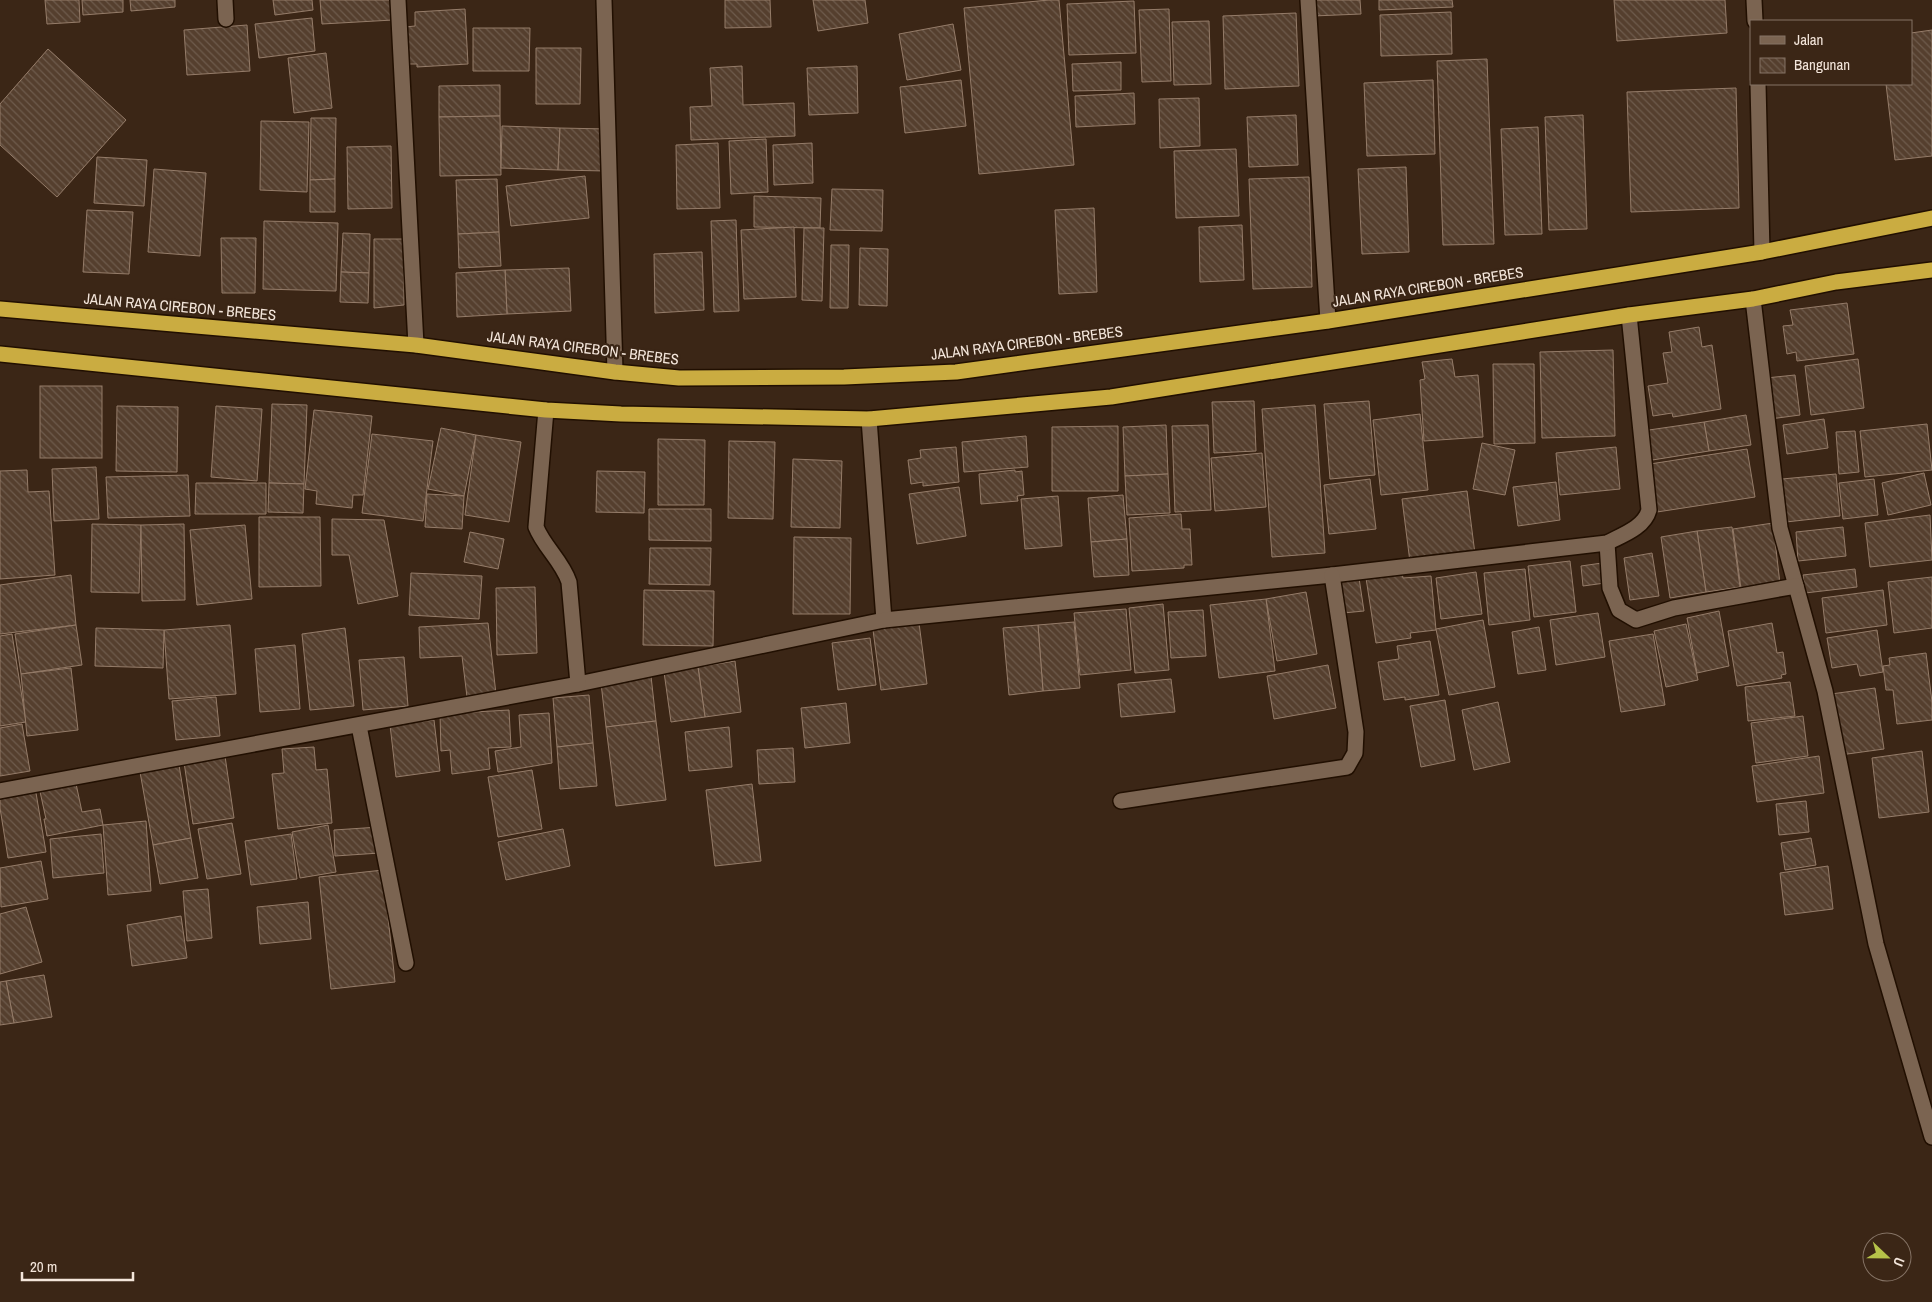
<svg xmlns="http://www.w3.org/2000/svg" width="1932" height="1302" viewBox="0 0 1932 1302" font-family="'Archivo Narrow',sans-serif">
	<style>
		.building { fill: url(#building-back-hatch); stroke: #957c69 }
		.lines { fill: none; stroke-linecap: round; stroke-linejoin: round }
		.street-casing { stroke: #210f01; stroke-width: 18 }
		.highway-casing { stroke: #210f01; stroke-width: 18 }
		.street { stroke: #7b6451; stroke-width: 15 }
		.highway { stroke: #caac41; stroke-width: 15 }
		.labels { text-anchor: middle; stroke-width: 4.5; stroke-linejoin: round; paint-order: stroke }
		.street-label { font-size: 15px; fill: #f4e6db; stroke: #3b2616 }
	</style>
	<defs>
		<pattern id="building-back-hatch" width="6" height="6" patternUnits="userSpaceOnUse" patternTransform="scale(1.25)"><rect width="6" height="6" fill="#553f2e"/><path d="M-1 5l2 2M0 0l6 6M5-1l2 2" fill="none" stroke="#6e5b4c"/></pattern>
	</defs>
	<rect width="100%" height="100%" fill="#3b2616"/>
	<!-- building -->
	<g class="building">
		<path d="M45,0H79L80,22L47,24Z"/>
		<path d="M82,0H123V12L83,15Z"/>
		<path d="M130,0H175V7L131,11Z"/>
		<path d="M273,0H312L313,10L275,15Z"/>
		<path d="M320,0H392L393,20L322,24Z"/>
		<path d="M725,0H770L771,27L725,28Z"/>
		<path d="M813,0H865L868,23L818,31Z"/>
		<path d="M1049,0H1059L1074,165L979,174L964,8Z"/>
		<path d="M1313,0H1360L1361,14L1313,16Z"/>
		<path d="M1379,0H1452L1453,7L1379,10Z"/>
		<path d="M1614,0H1725L1727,33L1617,41Z"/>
		<path d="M1134,1L1136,53L1069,55L1067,4Z"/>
		<path d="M465,9L468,64L417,67V64H406L405,27L415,26V12Z"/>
		<path d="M1169,9L1171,81L1142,82L1139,10Z"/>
		<path d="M1451,12L1452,54L1381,56L1380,15Z"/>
		<path d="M1296,13L1299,86L1225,89L1223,16Z"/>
		<path d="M312,18L315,51L259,58L255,24Z"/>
		<path d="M1209,21L1211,84L1174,85L1172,22Z"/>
		<path d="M953,24L961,70L907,80L899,34Z"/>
		<path d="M247,25L250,71L187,75L184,30Z"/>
		<path d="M473,28H530L529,71H473Z"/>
		<path d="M1932,30V156L1895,160L1886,84H1911V33Z"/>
		<path d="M536,48H581L580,104H536Z"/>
		<path d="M48,49L126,120L57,197L0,145V104Z"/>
		<path d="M326,53L332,108L294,113L288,58Z"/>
		<path d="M1487,59L1494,244L1443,245L1437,61Z"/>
		<path d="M1121,62V90L1073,91L1072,64Z"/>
		<path d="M742,66L743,105L794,103L795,136L691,140L690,107L712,106L710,68Z"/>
		<path d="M857,66L858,113L809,115L807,68Z"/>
		<path d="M961,80L966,126L905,133L900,87Z"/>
		<path d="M1433,80L1435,154L1367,156L1364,83Z"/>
		<path d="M500,85V116L439,117V86Z"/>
		<path d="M1736,88L1739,208L1631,212L1627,92Z"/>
		<path d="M1134,93L1135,124L1076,127L1075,96Z"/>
		<path d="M1199,98L1200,146L1160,148L1159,99Z"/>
		<path d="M1296,115L1298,165L1249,167L1247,117Z"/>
		<path d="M1583,115L1587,229L1549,230L1545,117Z"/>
		<path d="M500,116L501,175L440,176L439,117Z"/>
		<path d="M311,118H336L335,179L310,180Z"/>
		<path d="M261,121L309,122L307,192L260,190Z"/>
		<path d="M502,126L560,128L558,170L501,168Z"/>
		<path d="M1538,127L1542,234L1505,235L1501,129Z"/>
		<path d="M560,128L607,129L606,171L558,170Z"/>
		<path d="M766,139L768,192L731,194L729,141Z"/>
		<path d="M718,143L720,208L677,209L676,145Z"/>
		<path d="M812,143L813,183L774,185L773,145Z"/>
		<path d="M391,146L392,208L348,209L347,147Z"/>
		<path d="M1236,149L1239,216L1176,218L1174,151Z"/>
		<path d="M97,157L147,160L144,206L94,203Z"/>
		<path d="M1406,167L1409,252L1362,254L1358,169Z"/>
		<path d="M154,169L206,173L200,256L148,252Z"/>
		<path d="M585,176L589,218L511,226L506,186Z"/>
		<path d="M1309,177L1312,287L1253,289L1249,179Z"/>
		<path d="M335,179V212H310V180Z"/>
		<path d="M497,179L499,232L458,234L456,180Z"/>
		<path d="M832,189L883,190L882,231L830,230Z"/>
		<path d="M754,196L821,198L820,228L754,227Z"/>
		<path d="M1094,208L1097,292L1059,294L1055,210Z"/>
		<path d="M87,210L133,212L129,274L83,272Z"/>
		<path d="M736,220L739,311L714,312L711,221Z"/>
		<path d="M264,221L338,223L336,291L263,289Z"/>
		<path d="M1242,225L1244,280L1200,282L1199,227Z"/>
		<path d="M794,227L796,297L744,299L741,230Z"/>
		<path d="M804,228H824L822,301L802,300Z"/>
		<path d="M499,232L501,266L459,268L458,234Z"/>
		<path d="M343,233L370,234L369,273L341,272Z"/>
		<path d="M221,238H256L255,293H222Z"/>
		<path d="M374,239H404V305L374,308Z"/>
		<path d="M831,245H849L848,308H830Z"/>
		<path d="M860,248L888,249L887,306L859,305Z"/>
		<path d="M702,252L704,310L655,313L654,254Z"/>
		<path d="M569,268L571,311L507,314L505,270Z"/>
		<path d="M505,270L507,314L457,317L456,273Z"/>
		<path d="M341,272L369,273L368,303L340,302Z"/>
		<path d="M1847,303L1854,354L1797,361L1796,352L1787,354L1783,326L1793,325L1790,310Z"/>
		<path d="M1699,327L1702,347L1712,345L1721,409L1673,417L1672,413L1653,416L1648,386L1668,383L1663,353L1672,352L1669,332Z"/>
		<path d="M1613,350L1615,436L1542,438L1540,352Z"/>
		<path d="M1452,359L1455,377L1478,375L1483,437L1424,441L1420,380L1425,379L1422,362Z"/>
		<path d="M1858,359L1864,408L1811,415L1805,366Z"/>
		<path d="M1493,364H1534L1535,443L1494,444Z"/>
		<path d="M1795,375L1800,415L1770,419L1766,378Z"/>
		<rect x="40" y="386" width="62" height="72"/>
		<path d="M1254,401L1256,451L1214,453L1212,402Z"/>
		<path d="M1369,401L1375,475L1330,479L1324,404Z"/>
		<path d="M272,404L307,405L304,484L269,483Z"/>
		<path d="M1315,405L1325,553L1272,557L1262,409Z"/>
		<path d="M117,406L178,407L177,472L116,471Z"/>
		<path d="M216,406L262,409L257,481L211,477Z"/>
		<path d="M314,410L372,416L363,495H353L352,508L316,504L317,491L305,489Z"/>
		<path d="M1420,414L1428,490L1381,495L1373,420Z"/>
		<path d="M1746,415L1751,445L1709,451L1704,422Z"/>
		<path d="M1824,419L1828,448L1787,454L1783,425Z"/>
		<path d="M1704,422L1709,451L1646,461L1642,431Z"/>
		<path d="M1927,424L1932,470L1865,477L1860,431Z"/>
		<path d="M1166,425L1168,474L1125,476L1123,427Z"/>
		<path d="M1208,425L1211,510L1175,512L1172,426Z"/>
		<path d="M1118,426V491H1052V427Z"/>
		<path d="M441,428L476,435L464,496L428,489Z"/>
		<path d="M1855,431L1859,472L1839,474L1836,432Z"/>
		<path d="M372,434L433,441L423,521L362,513Z"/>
		<path d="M476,435L521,442L509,522L465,515Z"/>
		<path d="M1026,436L1028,467L964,472L962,442Z"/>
		<path d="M658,439L705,440L704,505H658Z"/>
		<path d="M729,441L775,442L773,519L728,518Z"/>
		<path d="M1482,443L1515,450L1505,495L1473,489Z"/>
		<path d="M956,447L959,482L923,486V482L911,484L908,460L921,458L920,450Z"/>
		<path d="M1616,447L1620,489L1560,495L1556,453Z"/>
		<path d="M1747,449L1755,497L1657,512L1650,464Z"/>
		<path d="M1262,453L1266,507L1215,511L1211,458Z"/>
		<path d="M793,459L842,461L840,528L791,527Z"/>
		<path d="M96,467L99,519L54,521L52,469Z"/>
		<path d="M27,470L28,492L49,491L55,575L0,579V471Z"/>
		<path d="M1015,470V472L1022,471L1024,495L1017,496L1018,501L981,504L979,474Z"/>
		<path d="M597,471L645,472L644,513L596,512Z"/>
		<path d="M1924,473L1931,505L1888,515L1882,483Z"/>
		<path d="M1168,474L1170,513L1127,515L1125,476Z"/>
		<path d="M1836,474L1840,516L1786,522L1782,479Z"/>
		<path d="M188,475L190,516L108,518L106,477Z"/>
		<path d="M1370,479L1376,529L1329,534L1324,485Z"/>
		<path d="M1874,479L1878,515L1843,519L1839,483Z"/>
		<path d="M1556,482L1560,520L1518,526L1513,487Z"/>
		<path d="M196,483H266V514H195Z"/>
		<path d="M269,483L304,484L303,513L268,512Z"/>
		<path d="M959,487L966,536L917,544L909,494Z"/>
		<path d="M1467,491L1475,554L1410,562L1402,499Z"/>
		<path d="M427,494L464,496L462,529L425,527Z"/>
		<path d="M1123,495L1127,539L1091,542L1088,498Z"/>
		<path d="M1058,496L1062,546L1025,549L1021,499Z"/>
		<path d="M649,509H711V541L649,540Z"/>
		<path d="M1181,514L1182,529H1190L1192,565H1184V568L1132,571L1129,518Z"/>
		<path d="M1930,515L1932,560L1870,567L1865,523Z"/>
		<path d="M259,517H320L321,586L259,587Z"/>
		<path d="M332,519L384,520L398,596L358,604L349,555H332Z"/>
		<path d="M1773,523L1780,584L1741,589L1733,529Z"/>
		<path d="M92,524L141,525L139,593L91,592Z"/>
		<path d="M184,524L185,600L142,601L141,525Z"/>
		<path d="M245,525L252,599L197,605L190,530Z"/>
		<path d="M1732,527L1740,587L1706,592L1697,531Z"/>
		<path d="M1843,527L1846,556L1798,561L1796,532Z"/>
		<path d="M1697,531L1706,592L1670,598L1661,537Z"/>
		<path d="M470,532L504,539L498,569L464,562Z"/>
		<path d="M794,537L851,538L850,614H793Z"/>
		<path d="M1127,539L1129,575L1094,577L1091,542Z"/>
		<path d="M650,548H711L710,585L649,584Z"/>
		<path d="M1652,553L1659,596L1630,600L1624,558Z"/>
		<path d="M1570,561L1576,612L1534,617L1528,566Z"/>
		<path d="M1602,563L1605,583L1583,586L1581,566Z"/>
		<path d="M1525,569L1530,620L1489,625L1484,573Z"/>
		<path d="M1855,569L1857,587L1805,593L1803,575Z"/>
		<path d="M1476,572L1482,614L1441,619L1436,578Z"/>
		<path d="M411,573L482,576L479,619L409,615Z"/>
		<path d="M1402,573L1403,578L1431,576L1436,630L1410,633L1411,638L1376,643L1366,578Z"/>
		<path d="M71,575L76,625L0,634V585Z"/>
		<path d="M1932,577V628L1894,633L1888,582Z"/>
		<path d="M1359,578L1364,611L1343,613L1338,580Z"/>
		<path d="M535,587L537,653L497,655L496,588Z"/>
		<path d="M644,590L714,591L713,646L643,645Z"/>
		<path d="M1883,590L1887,625L1826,633L1822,598Z"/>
		<path d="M1306,592L1317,654L1277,661L1266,599Z"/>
		<path d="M1266,599L1275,671L1219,678L1210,605Z"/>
		<path d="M1163,604L1169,670L1135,673L1129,608Z"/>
		<path d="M1126,609L1131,670L1080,675L1074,613Z"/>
		<path d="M1203,610L1206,656L1171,658L1168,612Z"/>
		<path d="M1719,611L1729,666L1697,673L1687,618Z"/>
		<path d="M1598,613L1605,657L1556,665L1550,620Z"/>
		<path d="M1483,620L1495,687L1449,695L1436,629Z"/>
		<path d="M1074,622L1080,688L1043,691L1038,625Z"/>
		<path d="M488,623L496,694L467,697L462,656L420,658L419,627Z"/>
		<path d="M919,623L927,684L881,690L873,630Z"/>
		<path d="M1772,623L1777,653L1783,652L1786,674L1781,675L1782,678L1737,686L1728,631Z"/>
		<path d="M1686,624L1698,680L1666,687L1654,631Z"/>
		<path d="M76,625L82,665L21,674L15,634Z"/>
		<path d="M230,625L236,694L169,699L164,630Z"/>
		<path d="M1038,625L1043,691L1009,695L1003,628Z"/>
		<path d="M1539,627L1546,670L1518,674L1512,632Z"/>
		<path d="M96,628L164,630L163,668L95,666Z"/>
		<path d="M345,628L354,706L310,710L302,634Z"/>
		<path d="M1877,630L1883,672L1860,676L1857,664L1832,668L1827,638Z"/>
		<path d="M12,634L26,722L0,726V636Z"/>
		<path d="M1653,634L1665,705L1621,712L1609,641Z"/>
		<path d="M870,638L876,685L838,690L832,643Z"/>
		<path d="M1430,641L1439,695L1405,700V697L1384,700L1378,662L1399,659L1397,646Z"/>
		<path d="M295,645L300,709L260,712L255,649Z"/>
		<path d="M1926,653L1932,702V720L1897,724L1893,690H1886L1883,666L1890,665L1889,658Z"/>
		<path d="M404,657L408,706L363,710L359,660Z"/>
		<path d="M735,661L741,712L705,717L698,667Z"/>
		<path d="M1328,665L1336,708L1274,719L1267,676Z"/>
		<path d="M698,667L705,717L671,722L664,672Z"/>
		<path d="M71,668L78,730L27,736L21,674Z"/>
		<path d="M651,676L656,721L606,727L601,683Z"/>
		<path d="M1171,679L1175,712L1121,717L1118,684Z"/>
		<path d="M1790,682L1795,716L1748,721L1745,687Z"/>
		<path d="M1875,688L1884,749L1840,755L1831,694Z"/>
		<path d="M589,695L593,743L557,747L553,698Z"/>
		<path d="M216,697L220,736L176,740L172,701Z"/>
		<path d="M1445,700L1455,760L1421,767L1410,706Z"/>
		<path d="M1498,702L1510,762L1474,770L1462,710Z"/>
		<path d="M846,703L850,743L805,748L801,708Z"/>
		<path d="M509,710L511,747L488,748L490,769L452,774L450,750L441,751L440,714Z"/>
		<path d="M549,713L552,763L498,772L495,751L521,747L519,715Z"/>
		<path d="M1803,716L1808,756L1756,763L1751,723Z"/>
		<path d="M434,720L440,771L396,777L390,725Z"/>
		<path d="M656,721L666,800L616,806L606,727Z"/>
		<path d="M22,724L30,771L0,776V728Z"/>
		<path d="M729,727L732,767L689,771L685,732Z"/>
		<path d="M593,743L597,786L560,789L557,747Z"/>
		<path d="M314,747L316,770L327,769L332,823L278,829L272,774L284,773L282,749Z"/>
		<path d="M793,748L795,782L759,784L757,750Z"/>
		<path d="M1922,751L1929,812L1879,818L1872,758Z"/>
		<path d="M225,756L234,818L193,824L184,762Z"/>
		<path d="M1819,756L1824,793L1757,802L1752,766Z"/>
		<path d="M179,765L191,838L153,845L140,772Z"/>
		<path d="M532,770L542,829L498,837L488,777Z"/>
		<path d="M75,779L82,812L100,809L103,825L47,836L44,819H46L39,787Z"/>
		<path d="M752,784L761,861L715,866L706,790Z"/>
		<path d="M35,787L46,852L8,858L0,808V793Z"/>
		<path d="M1806,801L1809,832L1779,835L1776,804Z"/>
		<path d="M146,821L151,891L108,895L103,825Z"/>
		<path d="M232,823L241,874L207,879L198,829Z"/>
		<path d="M328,825L336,872L300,878L292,832Z"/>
		<path d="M379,827L380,853L335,856L334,830Z"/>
		<path d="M563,829L570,866L506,880L498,842Z"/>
		<path d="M101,834L104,873L53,878L50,839Z"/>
		<path d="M291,834L297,879L251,885L245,841Z"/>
		<path d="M191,838L198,878L160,884L153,845Z"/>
		<path d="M1811,838L1816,865L1785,870L1781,843Z"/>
		<path d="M41,861L48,899L1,907L0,868Z"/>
		<path d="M1828,866L1833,909L1785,915L1780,873Z"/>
		<path d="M383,870L395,982L331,989L319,877Z"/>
		<path d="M208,889L212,938L187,941L183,891Z"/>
		<path d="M308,902L311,939L260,944L257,907Z"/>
		<path d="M26,907L42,962L0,974V914Z"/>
		<path d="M181,916L187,958L132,966L127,925Z"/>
		<path d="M44,975L52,1017L14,1023L6,981Z"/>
		<path d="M6,981L14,1023L0,1025V982Z"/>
	</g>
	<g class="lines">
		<defs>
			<g id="street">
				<path d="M225,0L226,19"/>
				<path d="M398,0L416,345"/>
				<path d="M604,0L615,372"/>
				<path d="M1308,0L1328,321"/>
				<path d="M1754,0L1755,21"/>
				<path d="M1758,84L1762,252"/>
				<path d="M1753,299L1780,528L1825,691L1876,944L1932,1137"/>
				<path d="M869,419L884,620"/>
				<path d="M1607,543L1610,588L1619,610L1636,620L1674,608L1796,586"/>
				<path d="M578,684L884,620L1332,575L1607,543C1622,535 1644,528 1649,510L1629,315"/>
				<path d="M359,726L406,963"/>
				<path d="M0,791L578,684L569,582C562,561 544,547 536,527L546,410"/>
				<path d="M1121,801L1347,767L1355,753L1356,732L1332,575"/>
			</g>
			<g id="highway">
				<path d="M0,309L416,345L615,372L679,378L844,377L956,372L1328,321L1762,252L1932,218"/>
				<path d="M0,354L546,410L621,414L869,419L1111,397L1629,315L1753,299L1836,282L1932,270"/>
			</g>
		</defs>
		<!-- street casing -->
		<use href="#street" class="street-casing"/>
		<!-- highway casing -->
		<use href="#highway" class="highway-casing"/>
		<!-- street -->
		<use href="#street" class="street"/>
		<!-- highway -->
		<use href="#highway" class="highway"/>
	</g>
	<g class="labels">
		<!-- street labels -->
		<g class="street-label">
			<text transform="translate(1428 287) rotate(-9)" y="5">JALAN RAYA CIREBON - BREBES</text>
			<text transform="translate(180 307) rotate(5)" y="5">JALAN RAYA CIREBON - BREBES</text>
			<text transform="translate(1027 343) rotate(-7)" y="5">JALAN RAYA CIREBON - BREBES</text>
			<text transform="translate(583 348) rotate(7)" y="5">JALAN RAYA CIREBON - BREBES</text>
		</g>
	</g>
	<!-- legend -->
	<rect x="1750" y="20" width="162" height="65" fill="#3b2616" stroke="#857365"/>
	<rect x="1760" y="36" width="25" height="8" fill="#7b6451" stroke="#857365"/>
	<text x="1794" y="45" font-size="15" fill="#f4e6db">Jalan</text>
	<rect x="1760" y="58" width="25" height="15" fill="url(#building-back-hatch)" stroke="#857365"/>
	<text x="1794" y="70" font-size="15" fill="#f4e6db">Bangunan</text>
	<!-- north arrow -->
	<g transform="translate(1887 1257) rotate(112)"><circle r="24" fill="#3b2616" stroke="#857365"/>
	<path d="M0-4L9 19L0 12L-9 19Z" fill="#b5c249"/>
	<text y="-8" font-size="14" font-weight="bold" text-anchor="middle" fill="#f4e6db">U</text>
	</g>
	<!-- scale -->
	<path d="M22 1272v8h111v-8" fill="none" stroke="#f4e6db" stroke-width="2.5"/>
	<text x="30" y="1272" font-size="15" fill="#f4e6db" stroke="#3b2616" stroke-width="4" paint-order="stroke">20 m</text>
</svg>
